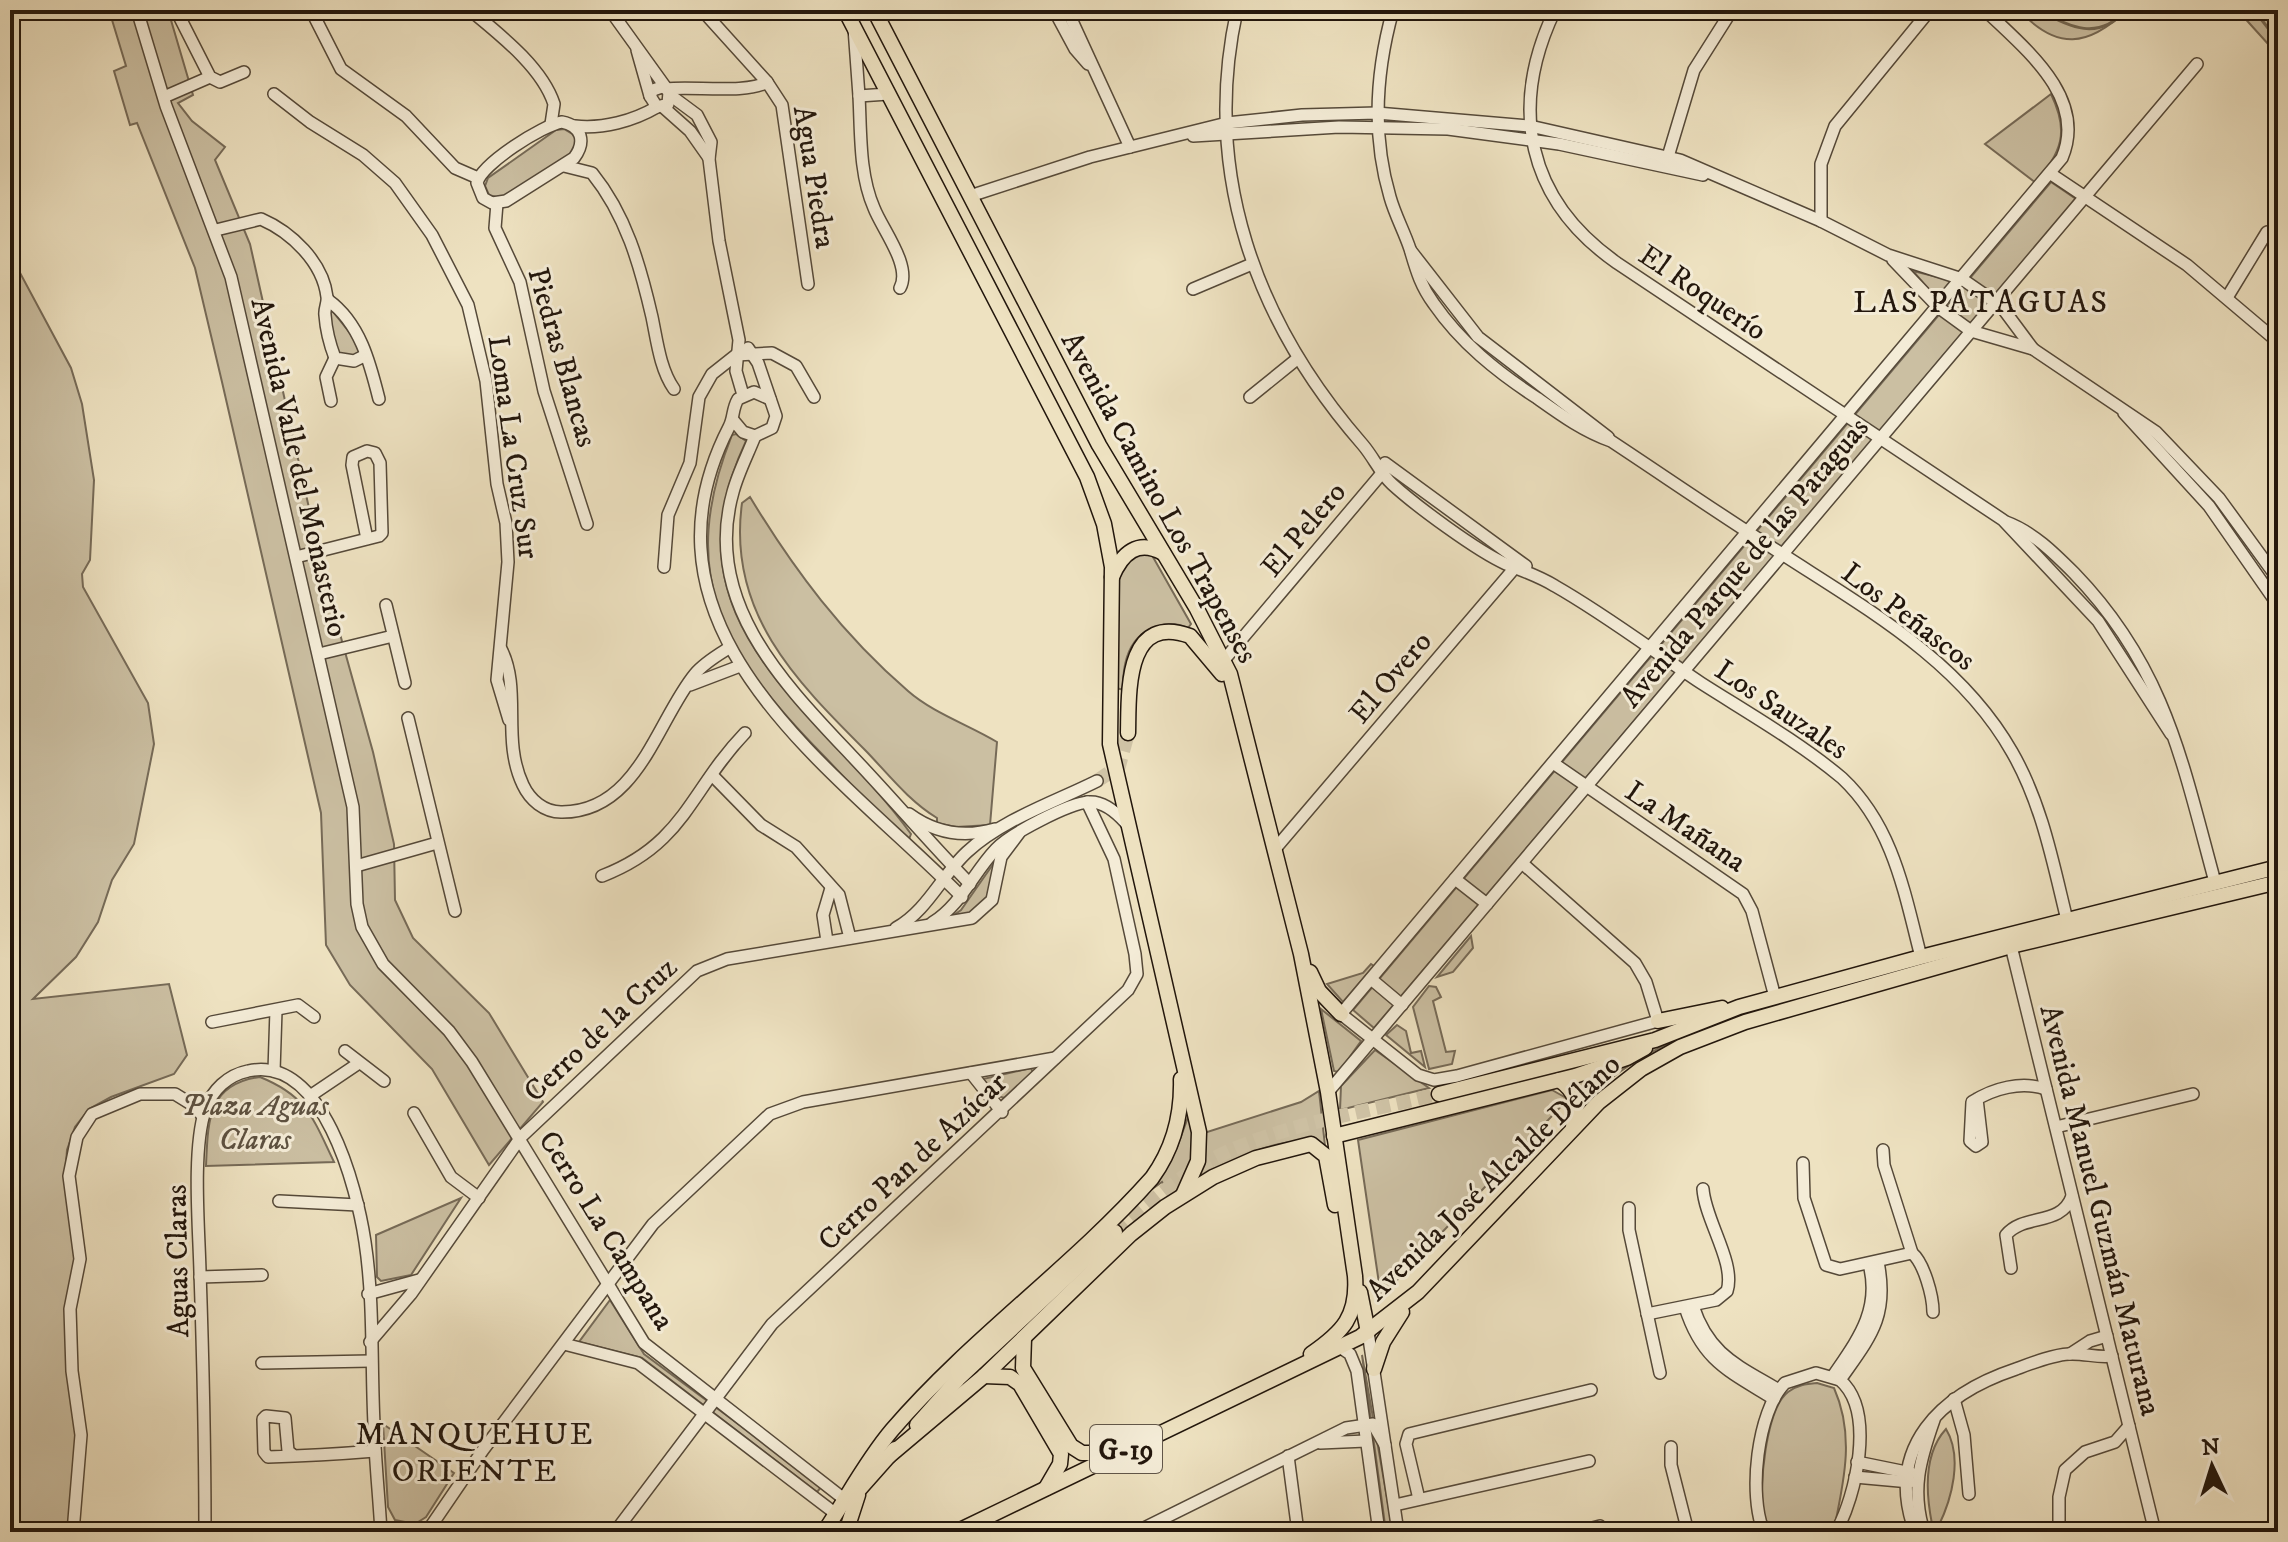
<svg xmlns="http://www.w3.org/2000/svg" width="2288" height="1542" viewBox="0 0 2288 1542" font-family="'IM FELL DW Pica',serif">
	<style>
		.green { fill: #cbbfa2; stroke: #766a57; stroke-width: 2 }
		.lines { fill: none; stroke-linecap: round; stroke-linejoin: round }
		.stream { stroke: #736753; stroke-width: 3 }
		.major-tunnel { stroke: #cfc3a6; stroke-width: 14; stroke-dasharray: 14 7; stroke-linecap: butt }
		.minor-casing { stroke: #554939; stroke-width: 14 }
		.major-casing { stroke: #22160c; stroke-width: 17 }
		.minor { stroke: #f4ecd7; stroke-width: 11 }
		.major { stroke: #eee2c1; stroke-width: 14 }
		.labels { text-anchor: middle; stroke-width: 6; stroke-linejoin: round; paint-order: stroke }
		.shield { fill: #f4ecd7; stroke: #615649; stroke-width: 2 }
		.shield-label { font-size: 28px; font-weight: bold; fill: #22160c }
		.street-label { font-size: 30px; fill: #22160c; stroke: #f4ecd7 }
		.park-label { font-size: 30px; font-style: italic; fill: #5d5140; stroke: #f4ecd7 }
		.neighbourhood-label { font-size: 32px; letter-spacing: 2px; fill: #22160c; stroke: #f4ecd7 }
	</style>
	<rect width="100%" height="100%" fill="#eee2c1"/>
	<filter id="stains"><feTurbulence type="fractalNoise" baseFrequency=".0025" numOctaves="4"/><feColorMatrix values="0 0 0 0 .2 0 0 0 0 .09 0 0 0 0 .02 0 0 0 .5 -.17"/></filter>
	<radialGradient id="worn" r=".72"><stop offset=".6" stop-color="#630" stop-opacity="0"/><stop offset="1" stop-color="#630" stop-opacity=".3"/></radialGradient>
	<!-- green -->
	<g class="green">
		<path d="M109,10H168L193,95L178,103L192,121L225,147L215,160L250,244L326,584L373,752L394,844L395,900L413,938L489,1013L543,1102L489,1165L432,1069L350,985L326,945L321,813L222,382L195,268L137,123L130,125L114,71L126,66Z"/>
		<path d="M2019,10H2127C2088,47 2057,51 2019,10Z"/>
		<path d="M2238,10H2276L2278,55L2241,14Z"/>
		<path d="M2051,94C2070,133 2061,151 2036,183L1985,144Z"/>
		<path d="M564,129L574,135L577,142L569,158L503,199L489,195L485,186L488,178L556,130Z"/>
		<path d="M2051,182L2076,199L1374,1028L1353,1010Z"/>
		<path d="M10,223L19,271L71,368L82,404L94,480L90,560L82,574L83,587L148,703L154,744L134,844L112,880L98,922L76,957L33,999L169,984L187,1055L174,1074L111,1097L89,1109L75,1127L67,1150L65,1178L78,1261L68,1300L78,1435L74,1532H10Z"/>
		<path d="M1913,271L1954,281L1937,299Z"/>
		<path d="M330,308L361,347L358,356L337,355L327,312Z"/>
		<path d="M736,434L746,441C659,627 819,706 911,834L909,839C877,813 850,783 822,754C723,653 676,575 732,435Z"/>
		<path d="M750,497C794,570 843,635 908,691C933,713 969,725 997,742L990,825L956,827L937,823V818C909,801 889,775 866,751C795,680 727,612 742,503Z"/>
		<path d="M1149,550L1191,624L1188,628C1175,622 1164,623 1151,629C1114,645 1124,699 1123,733L1124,690L1116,688L1119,560Z"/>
		<path d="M996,860L992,895L967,918L947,920L961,910Z"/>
		<path d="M1471,936L1473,948L1453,972L1437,977Z"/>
		<path d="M1944,958C1826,1003 1679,1007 1585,1101L1570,1082L1679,1036L1784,1000Z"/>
		<path d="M1371,964L1374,966L1343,1002L1327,984L1363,973Z"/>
		<path d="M1429,986L1436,987L1441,997L1433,1001L1446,1052L1455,1051L1452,1064L1429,1069L1413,1007Z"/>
		<path d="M1321,1009L1361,1041L1339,1072L1334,1071Z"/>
		<path d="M1397,1025L1406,1031L1411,1053L1421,1051L1425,1067L1386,1035Z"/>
		<path d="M1375,1050L1429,1088L1340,1110L1341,1086Z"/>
		<path d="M1031,1068L1033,1073L1005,1098L997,1096L983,1079Z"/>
		<path d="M260,1077C307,1096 313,1118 334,1162L206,1166C208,1122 207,1084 260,1077Z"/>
		<path d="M1552,1090L1568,1099L1381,1297L1358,1140Z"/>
		<path d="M1319,1091L1325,1146C1283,1130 1234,1161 1196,1181L1204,1133L1301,1102Z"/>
		<path d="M1190,1112C1194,1145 1197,1171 1171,1196L1162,1182L1148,1192L1177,1147Z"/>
		<path d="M461,1198L411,1275L381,1281L377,1277L376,1235Z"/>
		<path d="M610,1300L644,1354L822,1486L817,1492L642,1358L579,1342Z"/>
		<path d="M1362,1355L1393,1532H1386Z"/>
		<path d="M1817,1383L1834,1388C1854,1433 1845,1477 1835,1524L1828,1532H1772C1770,1527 1765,1520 1764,1515C1758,1489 1766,1409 1788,1392C1797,1385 1806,1384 1817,1383Z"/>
		<path d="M383,1424L454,1473L426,1517L415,1524L395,1520L388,1507Z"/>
		<path d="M1946,1429C1963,1457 1952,1499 1938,1527L1932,1524C1926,1494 1923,1454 1946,1429Z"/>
	</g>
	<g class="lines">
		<!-- stream -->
		<g class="stream">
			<path d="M2039,10C2070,28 2099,41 2126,10"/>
			<path d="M2254,10L2278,41"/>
		</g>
		<!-- major-tunnel -->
		<g class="major-tunnel">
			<path d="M1097,781L1119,766L1128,733"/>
			<path d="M1115,1232C1143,1208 1171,1183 1203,1164C1273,1125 1361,1113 1439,1094"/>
		</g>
		<defs>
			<g id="minor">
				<path d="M137,10L166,106L231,277L353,807L357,904L362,927L383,964L449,1031L472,1062L644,1343L844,1499"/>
				<path d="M176,10L210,77L220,82L244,72"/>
				<path d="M311,10L341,69L406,116L455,168L478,178"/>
				<path d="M470,10C499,34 542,67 554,104L551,124"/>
				<path d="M610,10L669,92L668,104L657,107L650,96L653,90L662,87"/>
				<path d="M702,10L767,82L782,105L808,284"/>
				<path d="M1054,10L1075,49L1088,64"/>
				<path d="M1067,10L1130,147"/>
				<path d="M1237,10C1201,173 1256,323 1363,445C1374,458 1380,473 1392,484C1416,506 1477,551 1506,564C1523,571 1539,576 1555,586C1606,615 1653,651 1701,683C1748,713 1799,742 1842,778C1893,826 1904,891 1921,957"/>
				<path d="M1393,10C1376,71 1372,136 1390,197C1395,215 1404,231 1410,249C1416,269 1420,285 1434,304C1461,343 1497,372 1537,398C1561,415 1583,431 1611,441C1667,478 1722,516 1779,552C1865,608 1960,660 2012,752C2042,804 2053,863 2067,920"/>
				<path d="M1555,10C1508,108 1527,200 1617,263L2003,520L2098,621L2171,734"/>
				<path d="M854,28L859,96L888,94"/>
				<path d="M637,50L650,96"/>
				<path d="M666,89C693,86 748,94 767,82"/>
				<path d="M274,94L310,122L363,155L395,183L432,235L468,305L486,381L497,484L506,523L508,562L497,680L509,720"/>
				<path d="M670,95L697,115L711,142L709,159L719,241L739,340L736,371L743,395"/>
				<path d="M859,96C861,132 859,174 874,208C882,229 912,266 900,288"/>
				<path d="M164,97L210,77"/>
				<path d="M663,107L690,131L709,158"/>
				<path d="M562,122C582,126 586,142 574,158L506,201L492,203L483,198L477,183C481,164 543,125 562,122Z"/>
				<path d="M575,126C603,129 633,121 657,107"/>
				<path d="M1193,136L1339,127L1448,129L1559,144L1703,175"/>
				<path d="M1667,160L1694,70L1732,10"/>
				<path d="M564,166L592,173C626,215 640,265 652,317C657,341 660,369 674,389"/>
				<path d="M2051,174L2187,265L2278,342"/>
				<path d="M970,196L1090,157L1227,123L1302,115L1377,113L1530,126L1680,160L1821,221L1888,255L1962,279L2001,306L2033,349"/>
				<path d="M497,203L495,228L520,282L544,391L587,524"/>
				<path d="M1821,221V164L1835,126L1930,10"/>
				<path d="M216,230L261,219C291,232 323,262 327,297C328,303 324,309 325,315C326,329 330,345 335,358L354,361L364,356"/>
				<path d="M1411,251L1478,337L1608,437"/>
				<path d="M1893,260L1938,307L1971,331L2033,349L2156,432L2219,498L2278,579"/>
				<path d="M1193,289L1252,264"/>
				<path d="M2228,296L2267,232"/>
				<path d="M328,300C360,323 370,363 379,399"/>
				<path d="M1250,397L1297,359"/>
				<path d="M770,399L754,392L738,399C732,409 734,418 729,427C623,633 838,771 962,897"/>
				<path d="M331,401L326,377L335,358"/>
				<path d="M2124,413L2209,506L2278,605"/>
				<path d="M733,420L743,432L755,436L772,428L776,416L758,363L748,348"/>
				<path d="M755,436C748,454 738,473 733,492C702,601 783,683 851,755C892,798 929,842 970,884"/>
				<path d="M1385,463L1526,566"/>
				<path d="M2006,522C2033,532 2054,553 2074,573C2165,667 2182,761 2215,882"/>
				<path d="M296,557L379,536L382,533L380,463L375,453L367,451L353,457L352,465L367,539"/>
				<path d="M664,567L668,515L690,463L699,397L712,374L736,355L772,353L796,366L814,397"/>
				<path d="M386,605L405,683"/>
				<path d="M501,649C522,690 501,739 523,785C530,800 544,812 561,812C638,813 657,720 695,674C704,663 718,655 729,648"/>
				<path d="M319,654L393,636"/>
				<path d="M1224,660L1388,466"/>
				<path d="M690,685L740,666"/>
				<path d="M408,718L455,911"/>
				<path d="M1553,763L1743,894L1752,911L1775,997"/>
				<path d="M713,776L761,825L796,847L839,895L850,938"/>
				<path d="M909,814C935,833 964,838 995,829"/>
				<path d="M1275,849L1518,564"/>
				<path d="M1522,863L1635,963L1646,982L1658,1021L1457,1076L1434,1080L1418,1075L1341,1014L2062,158C2088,97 2024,48 1985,10"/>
				<path d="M356,866L437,843"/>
				<path d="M602,876C685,844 690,790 745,733"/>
				<path d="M1455,879L1487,904"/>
				<path d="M932,923C962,904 973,873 996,849C1010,834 1069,803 1089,802C1104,801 1117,813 1126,823"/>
				<path d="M896,928C927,911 942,875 967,852C1003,819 1055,802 1097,781"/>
				<path d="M827,941L823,915L831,888"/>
				<path d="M2011,946L2155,1532"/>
				<path d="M1371,979L1402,1005"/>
				<path d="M212,1022L298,1005L314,1017"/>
				<path d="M345,1051L384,1081"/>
				<path d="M274,1071L276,1010"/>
				<path d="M971,1073L1002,1112"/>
				<path d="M1328,1092L2197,64"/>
				<path d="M310,1096L359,1063"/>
				<path d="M1977,1099L1982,1142L1976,1146L1970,1141L1972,1102C1994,1088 2021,1081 2046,1089"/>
				<path d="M414,1113L451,1177L479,1198"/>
				<path d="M2056,1127L2193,1094"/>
				<path d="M1883,1150L1884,1165L1912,1253C1924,1263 1933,1296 1933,1312"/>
				<path d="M1803,1163L1804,1198L1826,1265L1840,1269L1912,1253"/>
				<path d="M279,1201L358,1205"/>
				<path d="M1629,1208V1230L1660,1373"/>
				<path d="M2011,1268L2006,1235C2024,1213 2061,1227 2072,1196"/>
				<path d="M200,1277L262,1275"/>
				<path d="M368,1294L419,1280"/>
				<path d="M1693,1306C1709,1355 1737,1365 1779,1390"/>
				<path d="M1685,1307C1702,1361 1729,1371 1774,1399"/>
				<path d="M1647,1314L1716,1300L1727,1291C1736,1263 1705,1220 1703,1189"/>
				<path d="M1368,1332L1398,1532"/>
				<path d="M370,1342L411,1294L521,1137L697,971L727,959L972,918L992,900L1001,857L1019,833"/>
				<path d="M564,1344L638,1363L836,1514"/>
				<path d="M1341,1348L1350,1354L1357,1371L1379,1532"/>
				<path d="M2070,1354L2090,1341L2107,1336"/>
				<path d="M262,1363L371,1361"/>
				<path d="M1833,1376C1858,1339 1881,1310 1869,1264"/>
				<path d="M1840,1380C1870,1337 1889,1317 1878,1262"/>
				<path d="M1954,1399L1964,1435L1969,1494"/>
				<path d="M1320,1443L1366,1441"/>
				<path d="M1671,1447V1465L1688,1532"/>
				<path d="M294,1456L288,1451L285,1418L266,1416L263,1419L264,1452L268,1457C304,1456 339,1454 375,1451"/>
				<path d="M1288,1456L1298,1532"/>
				<path d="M1857,1462L1911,1473"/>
				<path d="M1855,1477L1910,1482"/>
				<path d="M1419,1499L1406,1444L1409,1434L1591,1390"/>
				<path d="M1395,1505L1589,1461"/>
				<path d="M73,1532L81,1435L72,1371L70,1309L80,1259L69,1176L77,1137L92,1114L140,1094H175L196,1107L203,1117"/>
				<path d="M205,1532C205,1445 203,1359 200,1272C199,1228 192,1151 205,1110C212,1090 228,1075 248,1071C323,1054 357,1188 365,1242C374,1301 371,1364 374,1424C375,1460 379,1496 381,1532"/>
				<path d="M427,1532L483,1450L653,1224L770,1114L803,1102L1055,1058"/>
				<path d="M615,1532L772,1324L1128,990L1137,974L1135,954L1114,859L1087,802"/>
				<path d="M1136,1532L1346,1428L1373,1424L1385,1445"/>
				<path d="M1577,1532L1600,1526"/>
				<path d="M1764,1532C1748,1496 1757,1411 1785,1383L1816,1373L1840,1380C1876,1411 1856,1496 1836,1532"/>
				<path d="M1915,1532C1884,1447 1941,1394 2016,1369C2032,1363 2052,1355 2069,1354C2084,1353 2097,1358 2112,1356"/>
				<path d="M1924,1532C1911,1490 1920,1460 1934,1420"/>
				<path d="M2059,1532V1497L2065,1470L2085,1452L2115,1442L2129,1426"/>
			</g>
			<g id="major">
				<path d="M845,10L1087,477L1104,524L1112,567L1110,744L1199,1132L1198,1161L1183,1195"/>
				<path d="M874,10L1099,445L1197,609L1230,674L1301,954L1328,1092L1355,1276C1358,1316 1343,1332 1311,1354"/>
				<path d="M1112,577C1122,553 1138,539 1163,553"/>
				<path d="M1128,733C1129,695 1124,612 1190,636L1222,674"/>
				<path d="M1310,972L1319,991L1341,1014"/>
				<path d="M1658,1021L1722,1008"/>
				<path d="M1559,1080C1577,1092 1579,1106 1573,1126"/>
				<path d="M1439,1094L1655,1040L1739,1007L1921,957L2278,867"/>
				<path d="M1334,1136L1575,1076L1627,1058L1645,1048"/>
				<path d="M1360,1292L1368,1332"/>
				<path d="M1024,1338L1023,1368L1071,1446L1082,1453H1114"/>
				<path d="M1374,1369L1383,1342L1402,1312"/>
				<path d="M984,1376L1010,1377L1020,1384L1061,1454L1060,1464L1046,1488"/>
				<path d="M917,1425L958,1379L1115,1232"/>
				<path d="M889,1456L984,1376L1131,1234L1165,1207L1213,1177L1256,1158L1311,1144L1326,1156L1335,1205"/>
				<path d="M848,1502L895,1449"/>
				<path d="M824,1532C847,1498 865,1462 892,1430C971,1338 1072,1268 1152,1178C1173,1149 1182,1115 1181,1079"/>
				<path d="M846,1532L858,1495"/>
				<path d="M956,1532L1360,1337L1418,1292L1599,1102L1641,1069L1680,1047L1745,1022L2011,946L2278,882"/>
			</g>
		</defs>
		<!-- minor casing -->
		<use href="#minor" class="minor-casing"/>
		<!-- major casing -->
		<use href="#major" class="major-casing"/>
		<!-- minor -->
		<use href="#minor" class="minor"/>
		<!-- major -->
		<use href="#major" class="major"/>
	</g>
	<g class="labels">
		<!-- shield labels -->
		<rect class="shield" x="1090" y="1425" width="72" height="48" rx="6"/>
		<g class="shield-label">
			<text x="1126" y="1459">G-19</text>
		</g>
		<!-- street labels -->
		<g class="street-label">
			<text transform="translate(815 177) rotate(81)" y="10">Agua Piedra</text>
			<text transform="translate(1703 292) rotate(34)" y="10">El Roquerío</text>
			<text transform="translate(563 357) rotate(74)" y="10">Piedras Blancas</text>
			<text transform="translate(514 447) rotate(82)" y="10">Loma La Cruz Sur</text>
			<text transform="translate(300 467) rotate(77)" y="10">Avenida Valle del Monasterio</text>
			<text transform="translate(1160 497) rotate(61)" y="10">Avenida Camino Los Trapenses</text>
			<text transform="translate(1303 529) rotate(-50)" y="10">El Pelero</text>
			<text transform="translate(1744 562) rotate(-50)" y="10">Avenida Parque de las Pataguas</text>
			<text transform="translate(1909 616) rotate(37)" y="10">Los Peñascos</text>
			<text transform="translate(1390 677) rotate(-50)" y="10">El Overo</text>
			<text transform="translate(1782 709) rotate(34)" y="10">Los Sauzales</text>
			<text transform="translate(1686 826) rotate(34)" y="10">La Mañana</text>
			<text transform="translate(600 1029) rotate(-43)" y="10">Cerro de la Cruz</text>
			<text transform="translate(912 1161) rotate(-43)" y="10">Cerro Pan de Azúcar</text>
			<text transform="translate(1493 1177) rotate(-44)" y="10">Avenida José Alcalde Délano</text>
			<text transform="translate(2101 1210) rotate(76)" y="10">Avenida Manuel Guzmán Maturana</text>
			<text transform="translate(607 1230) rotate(58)" y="10">Cerro La Campana</text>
			<text transform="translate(177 1261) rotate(-91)" y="10">Aguas Claras</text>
		</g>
		<!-- park labels -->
		<g class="park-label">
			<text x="255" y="1115">Plaza Aguas<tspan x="255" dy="34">Claras</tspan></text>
		</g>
		<!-- neighbourhood labels -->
		<g class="neighbourhood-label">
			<text x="1981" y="312">LAS PATAGUAS</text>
			<text x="475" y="1444">MANQUEHUE<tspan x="475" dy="37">ORIENTE</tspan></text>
		</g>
	</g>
	<!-- margin -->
	<rect width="2288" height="1542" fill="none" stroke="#eee2c1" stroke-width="40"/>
	<rect x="12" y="12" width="2264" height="1518" fill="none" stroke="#22160c" stroke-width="4"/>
	<rect x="20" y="20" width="2248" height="1502" fill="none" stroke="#22160c" stroke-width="2"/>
	<!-- north arrow -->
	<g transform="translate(2212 1466) rotate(356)" stroke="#f4ecd7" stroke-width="6" paint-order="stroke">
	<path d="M0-6L14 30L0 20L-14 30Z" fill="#22160c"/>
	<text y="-12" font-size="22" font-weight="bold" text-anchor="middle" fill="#22160c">N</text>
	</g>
	<rect width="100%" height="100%" filter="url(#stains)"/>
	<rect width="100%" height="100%" fill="url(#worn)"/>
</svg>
